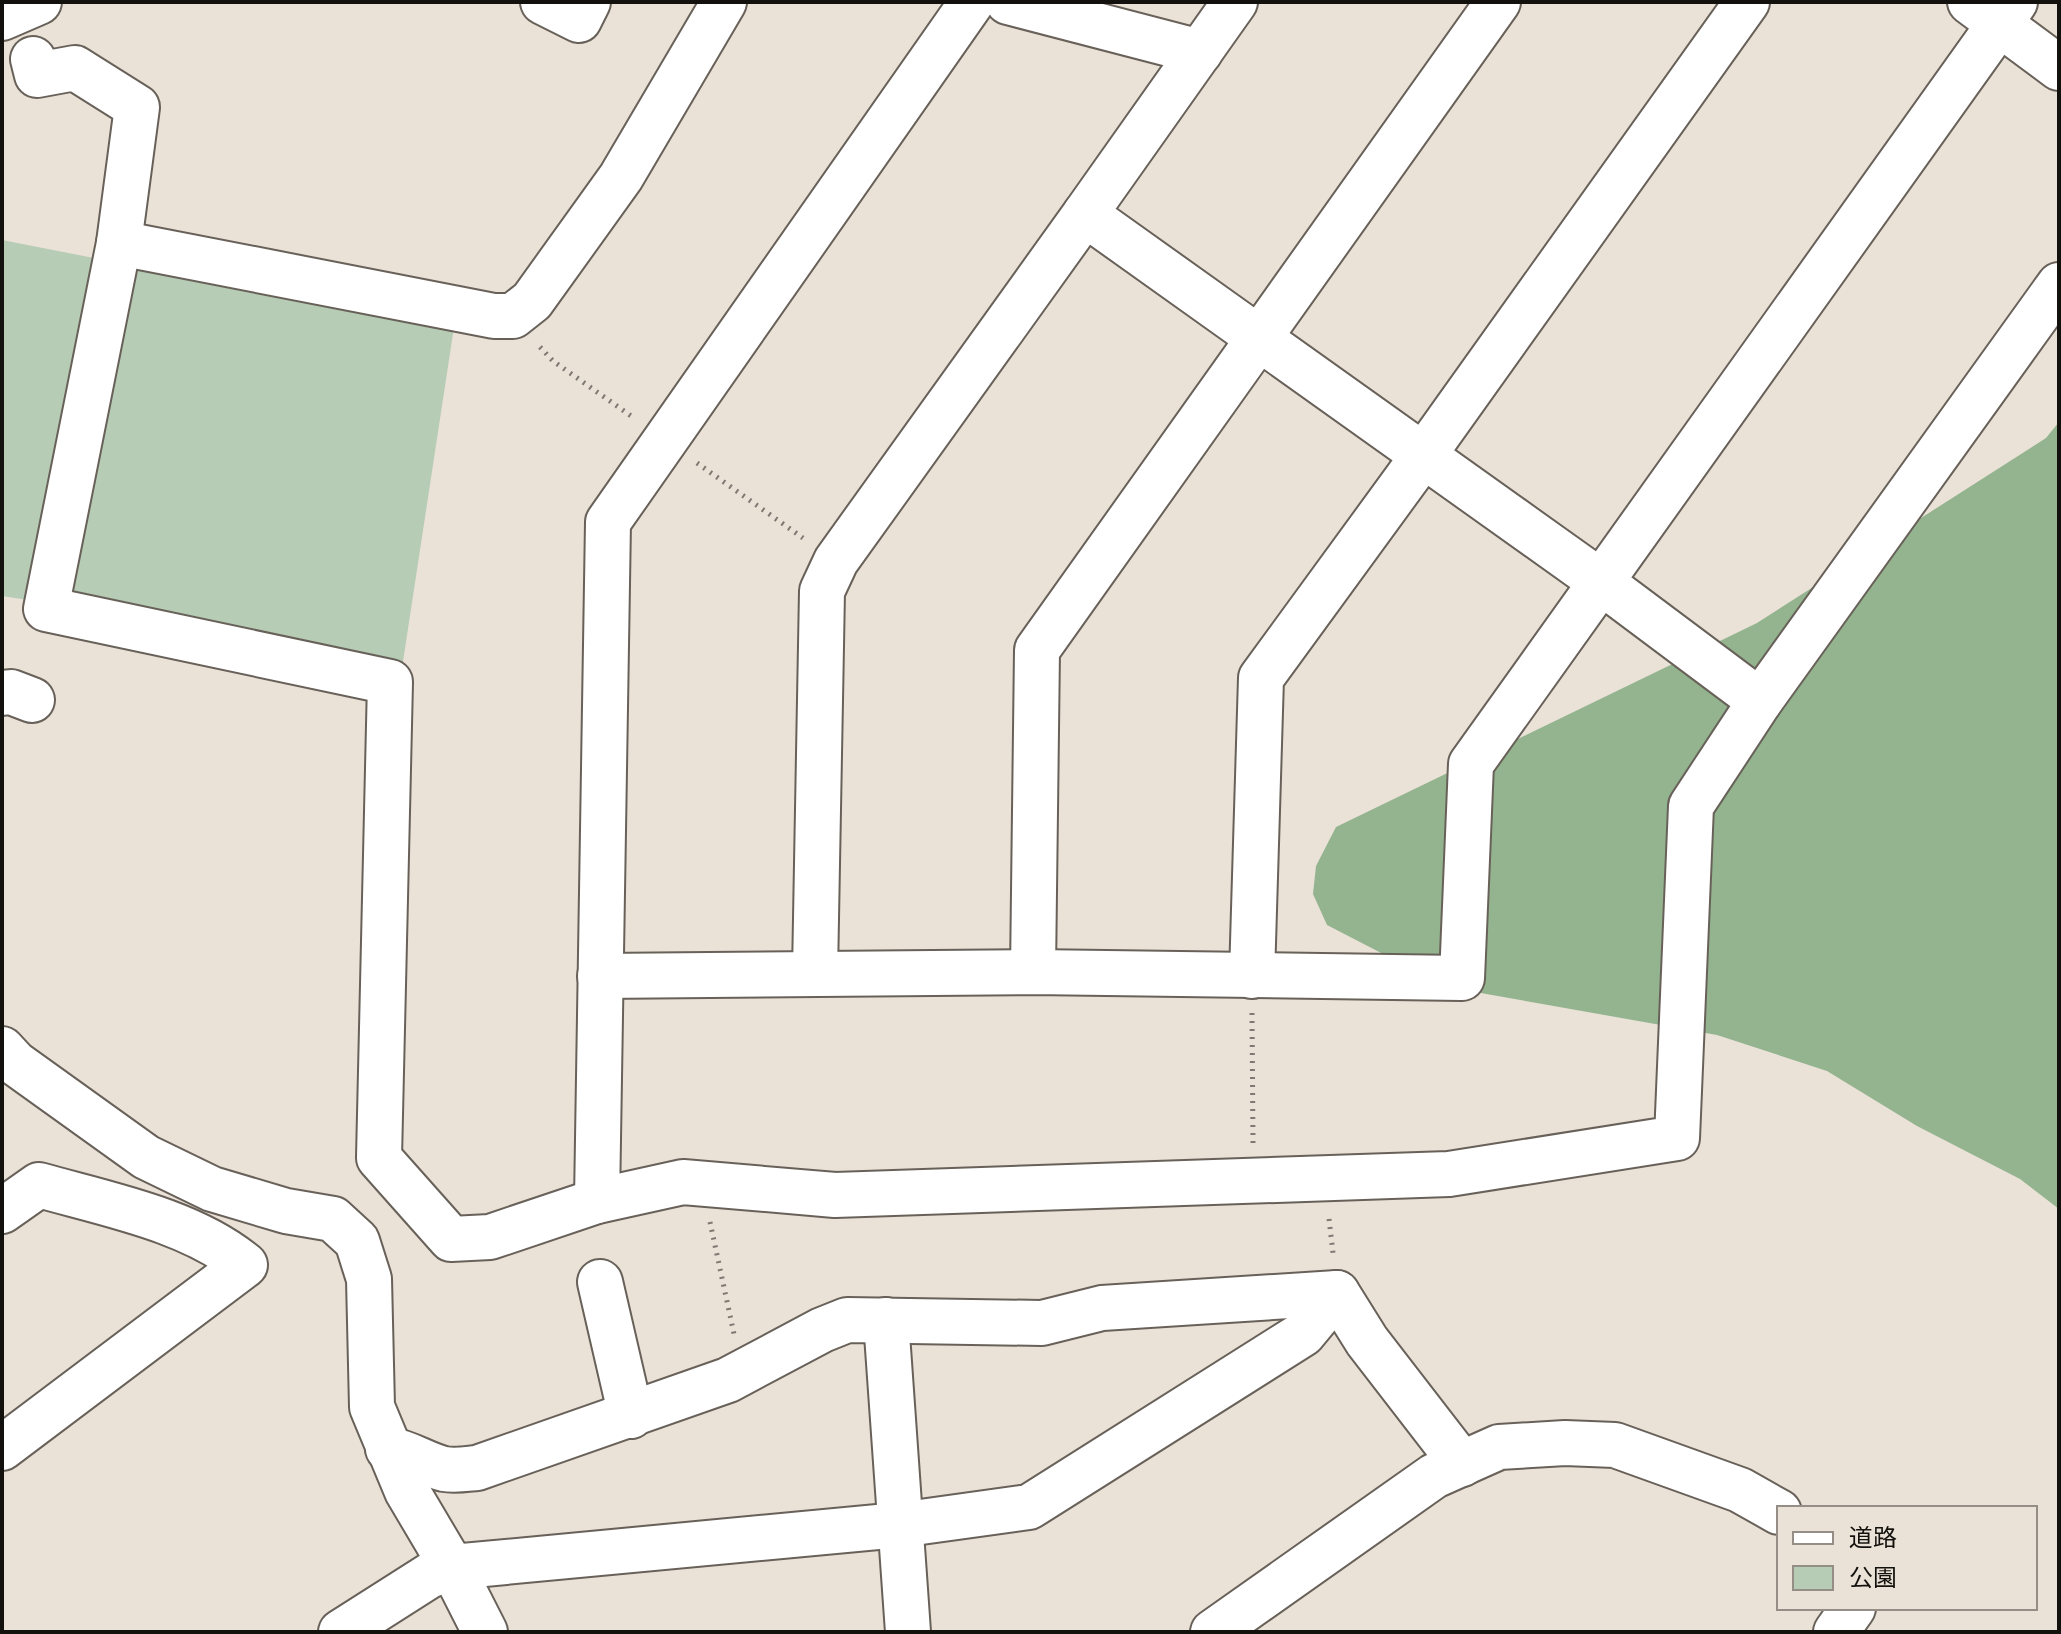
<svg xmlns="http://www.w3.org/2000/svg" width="2061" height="1634" viewBox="0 0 2061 1634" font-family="Roboto,'Noto Sans JP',sans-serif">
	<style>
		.green { fill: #b6ccb4 }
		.forest { fill: #93b48f }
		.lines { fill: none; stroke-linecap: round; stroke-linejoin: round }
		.street-casing { stroke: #686159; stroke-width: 48 }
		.secondary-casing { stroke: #686159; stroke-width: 48 }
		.path { stroke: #7e7972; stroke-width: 5; stroke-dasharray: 2 6; stroke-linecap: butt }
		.street { stroke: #fff; stroke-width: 44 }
		.secondary { stroke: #fff; stroke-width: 44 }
	</style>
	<rect width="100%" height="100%" fill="#eae1d7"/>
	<!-- green -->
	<g class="green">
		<path d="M2,240L104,260L28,600L2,596Z"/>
		<path d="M153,264L454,327L402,668L77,598L68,580L136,271Z"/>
	</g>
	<!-- forest -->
	<path class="forest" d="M2059,422V1209L2020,1179L1917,1126L1827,1071L1717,1035L1447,987L1327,925L1313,894L1316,866L1336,827L1757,623L2046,438Z"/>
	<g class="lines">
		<defs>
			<g id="street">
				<path d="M543,2L579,20L588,2"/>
				<path d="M1008,2L1200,52"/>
				<path d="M1970,2L2059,68"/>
				<path d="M2,18L39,2"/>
				<path d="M33,59L37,75L75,68L137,107L119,243L46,609L390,682L379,1158L451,1239L490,1237L597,1201L683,1182L835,1195L1449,1174L1677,1138L1691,806L1760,701L2059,285"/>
				<path d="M119,243L494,316H513L532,301L621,177L724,2"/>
				<path d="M2,693L11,692L32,700"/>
				<path d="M1033,972L1037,650L1498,2"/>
				<path d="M815,973L822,591L836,561L1085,214"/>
				<path d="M600,976L1033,972L1462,978L1471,764L1601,582"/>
				<path d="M1252,976L1261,678L1423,456L1747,2"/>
				<path d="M2,1049L15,1063L146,1157L212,1189L286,1211L333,1219L357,1241L369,1279L372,1407L407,1491L452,1567L485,1632"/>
				<path d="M597,1201L608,522L972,2"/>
				<path d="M2,1211L39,1185C106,1204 191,1220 245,1265L2,1448"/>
				<path d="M600,1282L631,1416"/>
				<path d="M886,1320L908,1632"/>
				<path d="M388,1449C410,1453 424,1464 444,1469C455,1471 466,1469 477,1468L728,1380L822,1330L847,1320L1042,1323L1102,1308L1337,1293L1367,1341L1462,1464"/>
				<path d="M341,1632L429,1576L452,1567L899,1525L1029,1507L1303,1334L1337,1293"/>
				<path d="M1213,1632L1434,1476L1499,1447L1565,1443L1615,1445L1740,1490L1779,1512"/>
				<path d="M1836,1632L1853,1608"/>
			</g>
			<g id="secondary">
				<path d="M1235,2L1085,214L1601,582L1760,701"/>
				<path d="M1601,582L2015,2"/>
			</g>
		</defs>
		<!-- street casing -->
		<use href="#street" class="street-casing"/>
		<!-- secondary casing -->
		<use href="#secondary" class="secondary-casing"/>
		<!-- path -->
		<g class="path">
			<path d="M540,347L553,361L634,418"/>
			<path d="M697,463L803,538"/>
			<path d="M1252,1013L1253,1143"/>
			<path d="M1329,1219L1333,1253"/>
			<path d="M710,1222L734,1334"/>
		</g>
		<!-- street -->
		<use href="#street" class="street"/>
		<!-- secondary -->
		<use href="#secondary" class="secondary"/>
	</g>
	<!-- border -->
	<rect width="2061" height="1634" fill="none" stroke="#13110d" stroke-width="8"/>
	<!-- legend -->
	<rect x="1777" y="1506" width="260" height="104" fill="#eae1d7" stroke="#948e86" stroke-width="2"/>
	<rect x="1793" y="1532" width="40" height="12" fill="#ffffff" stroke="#948e86" stroke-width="2"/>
	<text x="1849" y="1546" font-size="24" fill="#13110d">道路</text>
	<rect x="1793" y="1566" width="40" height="24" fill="#b6ccb4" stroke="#948e86" stroke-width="2"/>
	<text x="1849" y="1586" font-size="24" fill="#13110d">公園</text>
</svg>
